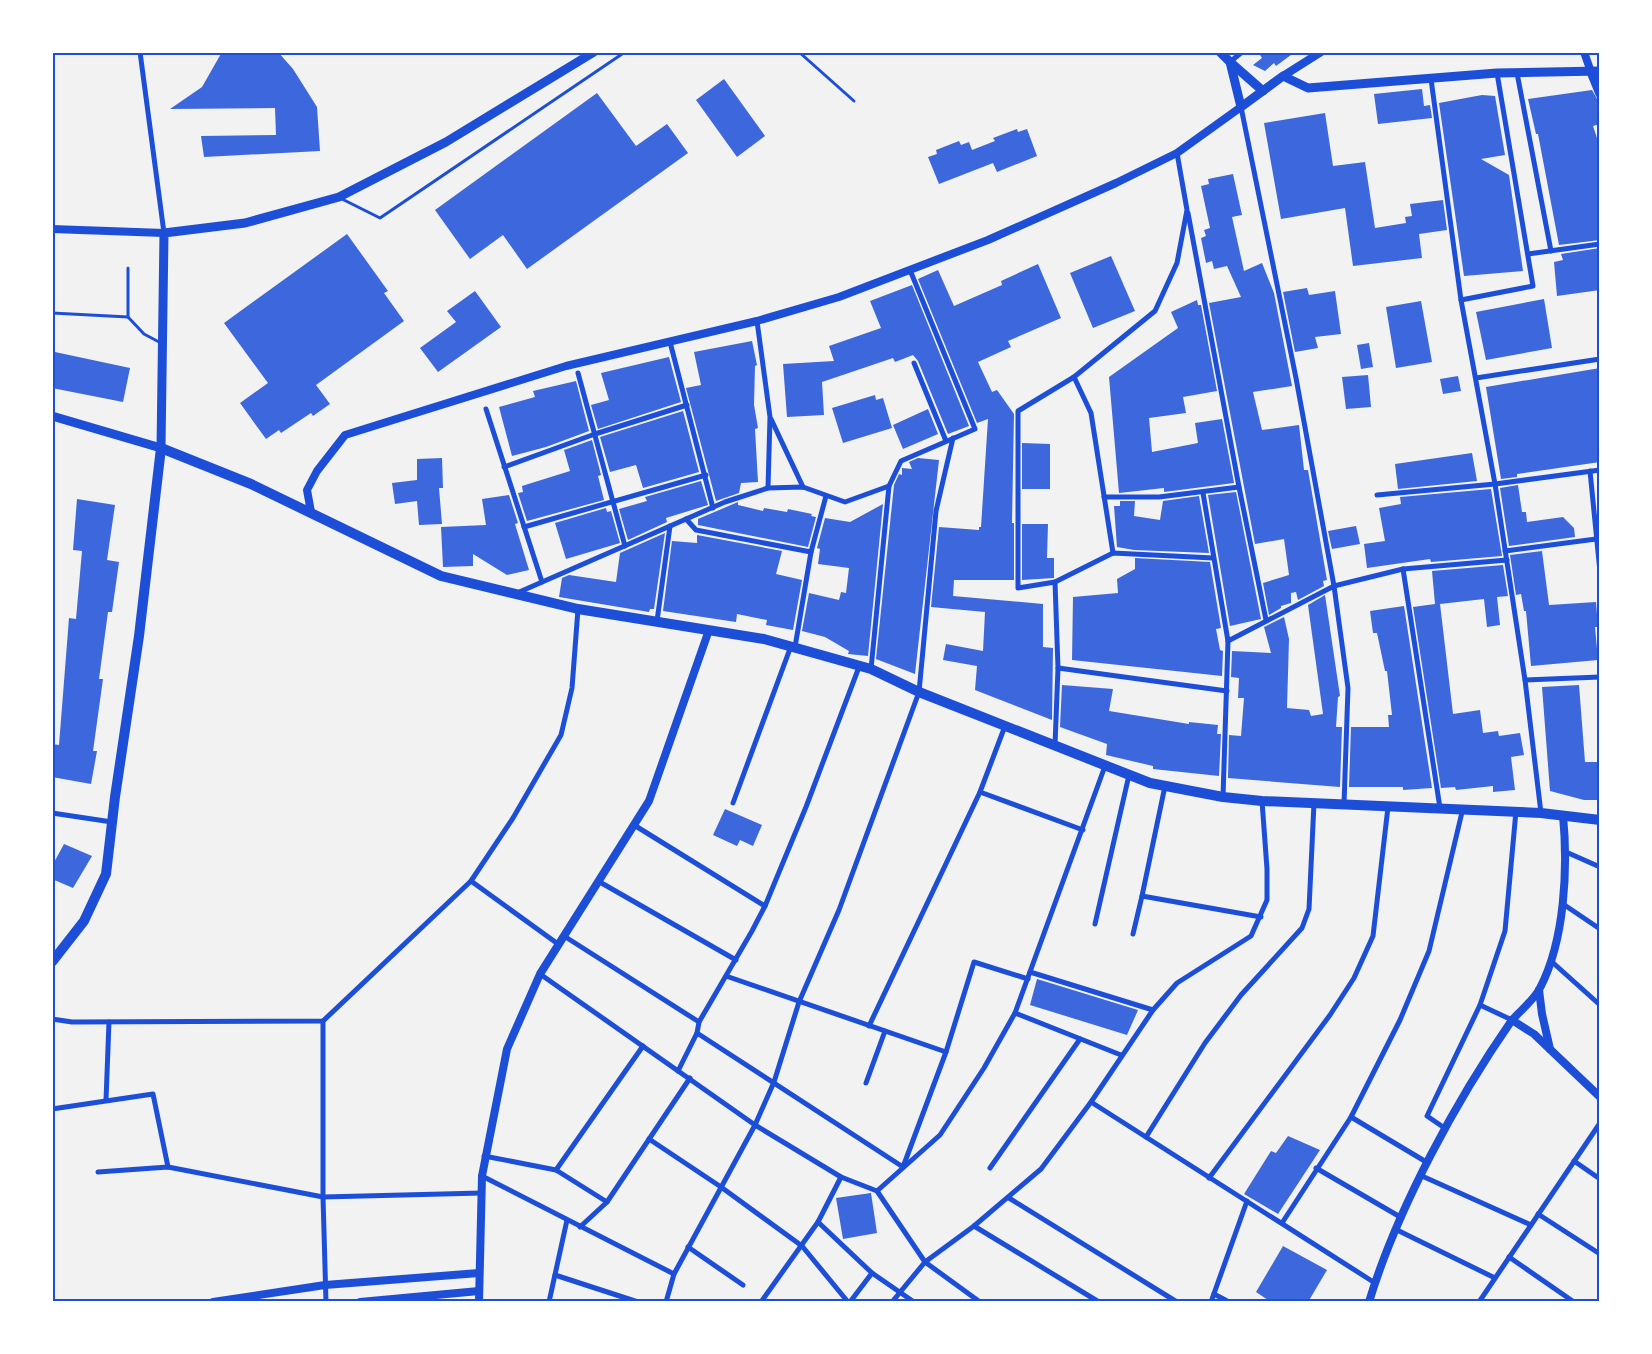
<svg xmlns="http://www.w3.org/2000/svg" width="1652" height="1354" viewBox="0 0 1652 1354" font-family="'Alegreya Sans',sans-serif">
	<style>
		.building { fill: #3d67dc }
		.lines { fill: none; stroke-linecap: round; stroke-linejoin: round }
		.service { stroke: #1d4ed8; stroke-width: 3 }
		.minor { stroke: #1d4ed8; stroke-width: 5 }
		.tertiary { stroke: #1d4ed8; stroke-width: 8 }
		.secondary { stroke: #1d4ed8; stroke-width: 9 }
		.primary { stroke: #1d4ed8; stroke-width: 10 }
		.neatline { fill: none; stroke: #1d4ed8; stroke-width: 2 }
	</style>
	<rect width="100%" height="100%" fill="#f2f2f2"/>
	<!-- building -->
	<g class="building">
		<path d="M222,52H278L293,69L317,107L320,151L204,157L201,136L276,135L275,108L170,109L202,87Z"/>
		<path d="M1258,52H1295L1276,66L1274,63L1265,71L1253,65L1262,58Z"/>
		<path d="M724,79L765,136L737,157L696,100Z"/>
		<path d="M1422,89L1424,106L1430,105L1432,118L1378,124L1374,94Z"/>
		<path d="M1592,90L1600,104V124L1593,126L1600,147V240L1559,245L1538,134H1536L1528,99Z"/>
		<path d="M597,93L636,146L667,124L688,153L527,269L503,235L470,259L435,210Z"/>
		<path d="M1482,95L1495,96L1505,155L1481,159L1509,175L1523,271L1464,276L1439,103Z"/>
		<path d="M1325,113L1333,166L1365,162L1375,228L1406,223L1405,217L1412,216L1410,204L1443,200L1447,230L1419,234L1422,258L1353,266L1345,208L1281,219L1264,123Z"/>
		<path d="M1017,129L1018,132L1027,129L1037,156L997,172L993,163L939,184L928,157L937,154L936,150L959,141L961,145L969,142L972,150L995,141L993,138Z"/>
		<path d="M1233,174L1242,215L1232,217L1244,271L1262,263L1274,293L1292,386L1253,392L1262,430L1299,425L1304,470H1308L1327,580L1323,581L1324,586L1298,600L1296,592L1291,593V603L1281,606V608L1269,615L1263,583L1289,575L1284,539L1255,544L1209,303L1241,297L1227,266L1214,269L1212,261L1206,263L1201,238L1206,236L1204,230L1210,228L1201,186L1209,184L1208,179Z"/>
		<path d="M347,234L388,291L384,293L404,321L316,385L330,404L313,416L311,413L281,433L279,430L266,439L240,403L268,383L224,323Z"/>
		<path d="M1600,248V290L1557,296L1554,262L1563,260L1561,254Z"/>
		<path d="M1111,256L1135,311L1093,328L1070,273Z"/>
		<path d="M1038,264L1061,318L1008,341L1011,347L978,362L992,392L997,390L1014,414L1012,523H1014V580H954L953,596L1043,604V647L1053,648L1052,720L975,690L977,666L943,660L946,644L983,651L985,612L931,607L939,527L979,530V527H981L988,419L977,423L918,279L938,270L954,306L1002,285L1001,281Z"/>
		<path d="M912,285L969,426L948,434L918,361L913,355L895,362L893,358L822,382L824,415L787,417L783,364L834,361L829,346L881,328L870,301Z"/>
		<path d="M1307,288L1309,295L1335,291L1341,334L1315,337L1318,348L1295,352L1283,292Z"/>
		<path d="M475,291L501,327L438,372L420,348L456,322L447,311Z"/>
		<path d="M1544,299L1552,348L1486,360L1476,312Z"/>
		<path d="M1197,300L1198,305H1201L1217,391L1183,397L1186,413L1149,418L1152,452L1198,443L1195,423L1222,419L1234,483L1164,492V488L1119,493L1109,377L1178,328L1171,312Z"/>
		<path d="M1421,301L1432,362L1396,368L1386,307Z"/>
		<path d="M752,341L757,365L755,366L754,405L758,428L755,429L758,482L741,483L739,493L716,501L686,388L701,385L694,352Z"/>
		<path d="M1369,343L1373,367L1361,369L1357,345Z"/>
		<path d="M55,352L130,368L123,402L52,388Z"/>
		<path d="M669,357L681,402L598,429L591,405L609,400L601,373Z"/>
		<path d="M1600,368V462L1517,474V477L1501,479L1486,387Z"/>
		<path d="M1368,375L1371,407L1346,409L1342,377Z"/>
		<path d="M1458,376L1461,391L1443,394L1440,379Z"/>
		<path d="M576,381L589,431L546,447L512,456L499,407L535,397L533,391Z"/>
		<path d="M875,395L876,400L883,398L892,428L843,443L832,408Z"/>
		<path d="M928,409L938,434L903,449L893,425Z"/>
		<path d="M683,411L699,472L643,488L636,465L610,472L600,437Z"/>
		<path d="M592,440L601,475L598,476L604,500L527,521L518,493L523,492L522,486L570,471L564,450Z"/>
		<path d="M1022,443L1050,444V489H1022Z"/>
		<path d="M1472,453L1477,481L1398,489L1395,464Z"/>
		<path d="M442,458L443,488H439L442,524L419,525L417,501L395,504L392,483L417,480V459Z"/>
		<path d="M918,458L939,460L915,674L876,659L894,485L899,474L902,475V468L912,469L909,462Z"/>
		<path d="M701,481L708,505L666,518L667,522L628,540L619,509L647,501L645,497Z"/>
		<path d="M1518,485L1522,512H1526L1527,522L1563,517L1574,528L1575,537L1509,546L1500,488Z"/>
		<path d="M1491,489L1502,556L1431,562L1430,559L1367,568L1364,544L1385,541L1379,508L1401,504L1400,497Z"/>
		<path d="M1236,492L1261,619L1230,626L1208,495Z"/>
		<path d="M509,495L518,523L515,524L529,570L507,575L473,554V566L443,567L441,527L486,525L482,499Z"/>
		<path d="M1199,496L1209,553L1134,550L1117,547L1114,506H1120V501H1135L1134,516L1160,520L1163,501Z"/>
		<path d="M77,499L115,505L107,560L119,562L112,612H108L99,679H103L93,751H97L91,784L52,777V744L59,745L69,618L76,619L82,551L73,550Z"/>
		<path d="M738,502V505L763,511L764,508L787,512L788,509L812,514L811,516L816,517L808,547L698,525V519Z"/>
		<path d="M883,504L868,656L848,654L849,651L825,637L802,631L809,593L839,600L841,592L846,593L849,568L818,564L820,549L817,548L825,518L850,522Z"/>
		<path d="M606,508L607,512L611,511L620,543L566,559L555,523Z"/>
		<path d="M1022,524H1048L1047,558H1054V578L1022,580Z"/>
		<path d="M1356,526L1360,544L1332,549L1328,531Z"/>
		<path d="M665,533L654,609H650L649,612L559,597L562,578L569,575L616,582L620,553Z"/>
		<path d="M697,535L782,551L776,574L802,580L793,630L766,625L767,620L737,614L736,622L663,611L672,541L697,543Z"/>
		<path d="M1542,551L1549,605L1596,602L1598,627H1595L1598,660L1531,666L1526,611H1524L1521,594L1516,595L1510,555Z"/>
		<path d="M1135,558L1210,562L1221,628L1216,629L1220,650L1223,651L1222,676L1072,660L1073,597L1118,593L1117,579L1135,569Z"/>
		<path d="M1503,565L1508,596L1497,597L1500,625L1487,627L1484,599L1440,604L1453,714L1480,710L1483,733L1498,731L1499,736L1520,733L1524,755L1511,757L1515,790L1493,792V786L1456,790L1455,787L1441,788L1413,607L1435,604L1432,571Z"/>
		<path d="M1325,595L1340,696L1338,697L1336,727H1342L1340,787L1228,778L1229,735L1241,736L1244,698H1238L1239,678L1231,677L1232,651L1271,653L1264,627L1284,617L1289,639L1287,708L1309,710L1311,716L1323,714L1308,605Z"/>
		<path d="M1404,606L1432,788L1403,790V787H1349L1351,727H1389L1388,715H1392L1387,671H1385L1377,633H1373L1370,611Z"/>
		<path d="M1062,685L1113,689L1109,711L1189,724V722L1218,725L1217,734H1221L1219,776L1153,769V766L1106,755L1107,744L1060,727Z"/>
		<path d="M1579,685L1585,762H1600V800H1584L1550,791L1542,687Z"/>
		<path d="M725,809L762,825L753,846L740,840L737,846L713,835Z"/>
		<path d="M64,844L92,856L73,888L52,879V866Z"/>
		<path d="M1037,979L1138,1010L1127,1035L1030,1005Z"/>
		<path d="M1288,1136L1320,1150L1278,1214L1244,1194L1271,1151L1276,1153Z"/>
		<path d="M871,1193L877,1233L843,1239L836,1198Z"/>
		<path d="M1283,1246L1327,1270L1308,1302H1271L1256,1292Z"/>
	</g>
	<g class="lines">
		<!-- service -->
		<g class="service">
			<path d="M799,52L854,101"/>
			<path d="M342,199L380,218L625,52"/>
			<path d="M128,268V317L144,334L161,343"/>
			<path d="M52,313L128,317"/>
		</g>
		<!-- minor -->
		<g class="minor">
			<path d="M140,52L164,233"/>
			<path d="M1230,62L1242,52"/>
			<path d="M1517,73L1551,251"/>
			<path d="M1431,79L1461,300L1495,484L1525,680L1541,813"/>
			<path d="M1241,107L1296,378L1334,586L1348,688L1344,804"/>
			<path d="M1177,153L1187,210L1177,263L1155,311L1074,377L1018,411V588L1055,582L1113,553L1213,558"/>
			<path d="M1188,213L1239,487L1266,620"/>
			<path d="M1528,254L1600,244"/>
			<path d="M1461,300L1533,286L1497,73"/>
			<path d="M757,321L770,417L768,488"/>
			<path d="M670,342L713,508"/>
			<path d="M914,363L946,441"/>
			<path d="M578,373L625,546"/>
			<path d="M1074,377L1091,413L1113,553"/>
			<path d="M1476,378L1600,359"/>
			<path d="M486,409L542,582"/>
			<path d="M771,419L803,487"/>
			<path d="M504,467L595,434L687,405"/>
			<path d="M1590,471L1600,572"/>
			<path d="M1203,493L1228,641L1223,797"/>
			<path d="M1377,495L1495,484L1600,470"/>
			<path d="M1104,497H1159L1239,487"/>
			<path d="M686,519L696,530L811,552"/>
			<path d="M524,527L706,475"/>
			<path d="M1505,551L1596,539"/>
			<path d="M1403,569L1440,808"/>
			<path d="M1055,582L1058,668L1055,745"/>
			<path d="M517,593L725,502L768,488L803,487L845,502L889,486L901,461L975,429L910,270"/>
			<path d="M657,621L670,526"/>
			<path d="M1228,641L1334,586L1403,569L1507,560"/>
			<path d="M795,647L811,552L826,496"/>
			<path d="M1058,668L1227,691"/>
			<path d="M871,669L889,486"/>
			<path d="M1525,680L1600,677"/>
			<path d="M1165,786L1142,896L1261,917"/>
			<path d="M980,792L1083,830"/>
			<path d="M733,803L791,646"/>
			<path d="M52,813L112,822"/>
			<path d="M634,825L765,906"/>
			<path d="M1566,852L1600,867"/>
			<path d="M471,881L558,944"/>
			<path d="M598,881L736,960"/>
			<path d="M1563,904L1600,929"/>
			<path d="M1095,924L1129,775"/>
			<path d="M1133,934L1142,896"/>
			<path d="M564,936L699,1022"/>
			<path d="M1551,961L1600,1005"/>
			<path d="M1030,972L1153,1010"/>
			<path d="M540,974L755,1125L841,1177L877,1191L925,1262L980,1302"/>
			<path d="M726,976L946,1052"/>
			<path d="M1480,1005L1512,1020"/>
			<path d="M1015,1013L1121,1055"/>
			<path d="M52,1019L72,1022L323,1021L471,881L513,818L561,735L572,688L578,609"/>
			<path d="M323,1021V1197L326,1302"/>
			<path d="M869,1026L980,792L1005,726"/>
			<path d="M697,1033L903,1167L946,1052L974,962L1028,979"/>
			<path d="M678,1071L697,1033L699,1022L752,931L765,906L806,807L859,667"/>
			<path d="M866,1083L885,1031"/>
			<path d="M106,1100L109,1022"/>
			<path d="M1091,1102L1375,1283"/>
			<path d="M52,1109L153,1094L168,1167"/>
			<path d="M1351,1117L1428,1163"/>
			<path d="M1446,1129L1427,1116L1480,1005L1505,931L1516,811"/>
			<path d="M1146,1137L1205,1043L1241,995L1302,928L1309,909L1314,803"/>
			<path d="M649,1139L721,1187L802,1246L848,1302"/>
			<path d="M484,1156L556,1170L607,1202"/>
			<path d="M1574,1161L1600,1179"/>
			<path d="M990,1168L1080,1039"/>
			<path d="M1316,1168L1402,1218"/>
			<path d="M556,1170L643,1046"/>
			<path d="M98,1172L168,1167L323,1197L482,1193"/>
			<path d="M482,1176L674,1274"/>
			<path d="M1422,1176L1531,1225"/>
			<path d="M841,1177L818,1222L872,1273L914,1302"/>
			<path d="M1209,1178L1330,1015L1354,978L1373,936L1388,807"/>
			<path d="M877,1191L940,1135L984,1068L1015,1013L1105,766"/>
			<path d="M1009,1198L1177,1302"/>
			<path d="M1538,1214L1600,1254"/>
			<path d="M1282,1223L1351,1117L1400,1020L1429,951L1463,808"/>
			<path d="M974,1226L1099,1302"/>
			<path d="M580,1227L607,1202L690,1078"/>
			<path d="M1397,1230L1495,1278"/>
			<path d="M688,1247L743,1285"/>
			<path d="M1509,1257L1574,1302"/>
			<path d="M555,1275L638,1302"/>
			<path d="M1214,1294L1229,1302"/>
			<path d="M549,1302L567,1220"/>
			<path d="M666,1302L674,1274L755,1125L774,1082L799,1002L839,910L919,692L936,511L953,438"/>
			<path d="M761,1302L818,1222"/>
			<path d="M850,1302L872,1273"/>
			<path d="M892,1302L925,1262L974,1226L1041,1169L1091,1102L1153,1010L1177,983L1251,936L1267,900V869L1262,801"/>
			<path d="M1211,1302L1247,1201"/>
			<path d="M1479,1302L1600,1123"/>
		</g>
		<!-- tertiary -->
		<g class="tertiary">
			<path d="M1584,52L1591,72"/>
			<path d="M1283,76L1321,52"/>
			<path d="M52,229L164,233"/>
			<path d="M311,512L307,490L317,471L345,435L566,366L757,321L839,297L988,240L1116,183L1177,153L1241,107"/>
			<path d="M1563,815C1568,868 1565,940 1540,988C1534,1000 1521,1010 1512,1020L1534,1034L1600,1097"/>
			<path d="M1539,990L1542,1014L1550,1049"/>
			<path d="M213,1302L325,1285L479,1273"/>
			<path d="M360,1302L479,1291"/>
			<path d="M479,1302L482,1176L507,1049L540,974L649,801L709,630"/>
			<path d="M1369,1302C1397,1209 1457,1099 1512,1020"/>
		</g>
		<!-- secondary -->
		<g class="secondary">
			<path d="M1220,52L1230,62L1241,107L1283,76L1308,88L1497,73L1600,71"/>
			<path d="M1230,62L1263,91"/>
			<path d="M1591,72L1600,94"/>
			<path d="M52,416L161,448L164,233L245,223L339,197L446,142L594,52"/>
		</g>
		<!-- primary -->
		<path class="primary" d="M52,962L84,921L106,874L115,797L139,636L161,448L251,484L441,576L578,609L764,639L871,669L919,692L1150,783L1223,797L1262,801L1541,813L1600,820"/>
	</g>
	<!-- border -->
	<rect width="1652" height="1354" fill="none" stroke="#ffffff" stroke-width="108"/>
	<rect x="54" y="54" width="1544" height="1246" class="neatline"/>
</svg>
